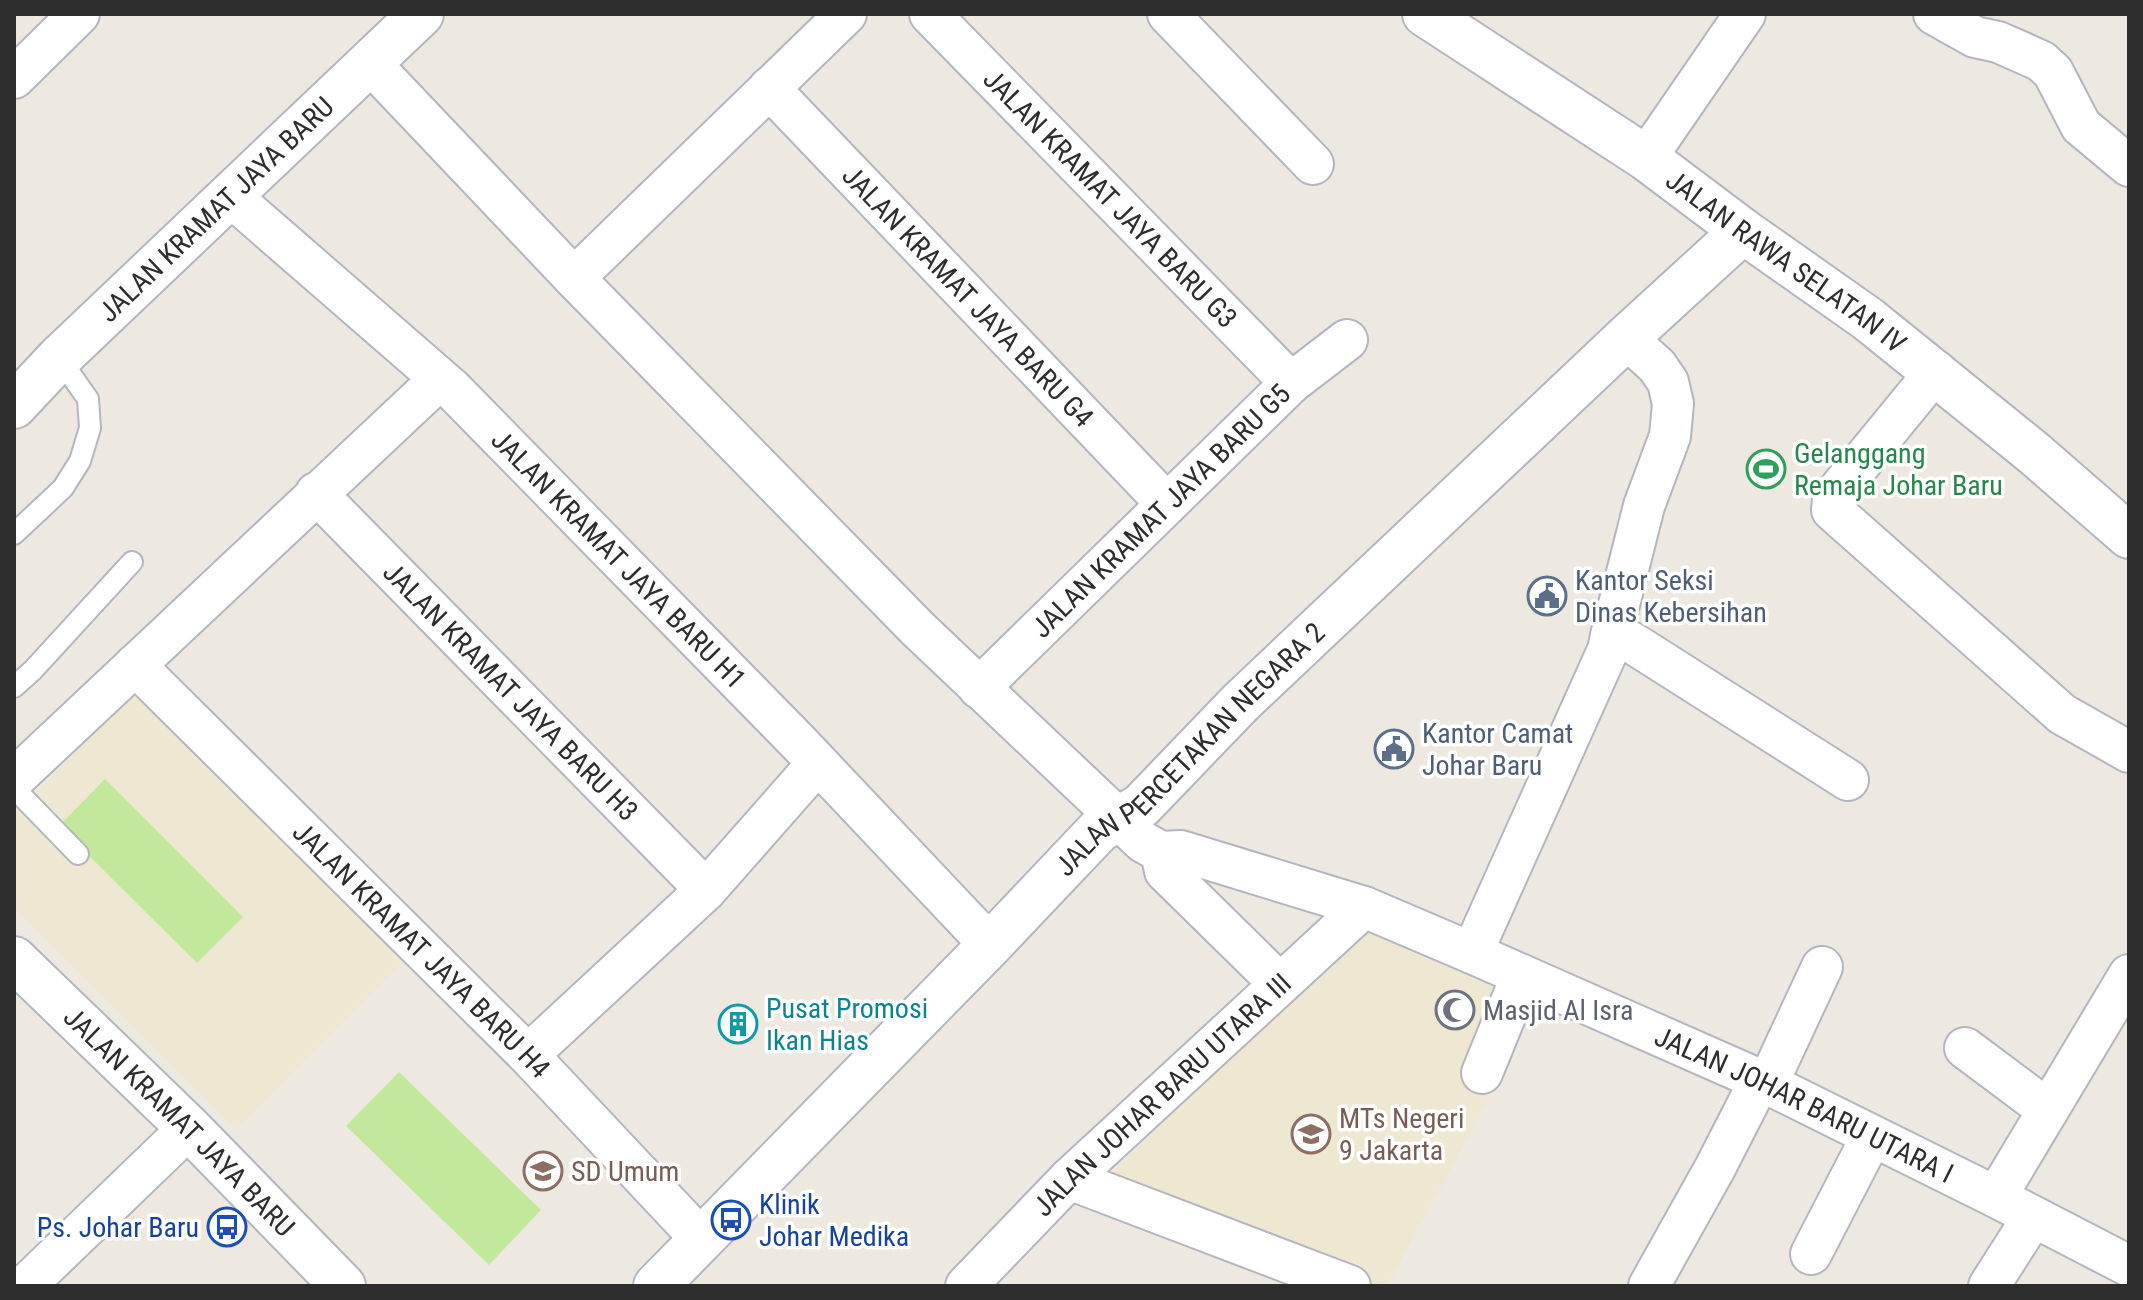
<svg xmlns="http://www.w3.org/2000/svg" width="2143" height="1300" viewBox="0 0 2143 1300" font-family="'Roboto Condensed',sans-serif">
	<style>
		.education { fill: #eee7d1 }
		.pitch { fill: #c2e99b }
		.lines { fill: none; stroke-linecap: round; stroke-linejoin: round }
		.service-casing { stroke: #b3b5c0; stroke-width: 24 }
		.minor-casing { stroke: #b3b5c0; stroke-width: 44 }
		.tertiary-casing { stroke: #b3b5c0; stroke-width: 48 }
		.service { stroke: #fff; stroke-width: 20 }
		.minor { stroke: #fff; stroke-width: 40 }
		.tertiary { stroke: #fff; stroke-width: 44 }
		.labels { text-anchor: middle; stroke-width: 7; stroke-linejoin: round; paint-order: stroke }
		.street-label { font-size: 28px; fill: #2d2d2d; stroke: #fff }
		.leisure-label { font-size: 28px; fill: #27864d; stroke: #fff; text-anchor: start }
		.service-label { font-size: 28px; fill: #4e5e75; stroke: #fff; text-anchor: start }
		.culture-label { font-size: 28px; fill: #0d838f; stroke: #fff; text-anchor: start }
		.worship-label { font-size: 28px; fill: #5b616d; stroke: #fff; text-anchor: start }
		.education-label { font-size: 28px; fill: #785e54; stroke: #fff; text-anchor: start }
		.transit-label { font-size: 28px; fill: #164399; stroke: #fff; text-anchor: start }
	</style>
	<rect width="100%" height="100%" fill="#eee9e0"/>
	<!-- education -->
	<g class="education">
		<path d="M137,691L406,959L236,1130L14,908V814Z"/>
		<path d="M1370,918L1532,984L1496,1086L1387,1286H1364L1104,1182Z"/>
	</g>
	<!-- pitch -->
	<g class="pitch">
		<path d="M105,779L243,917L197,963L59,826Z"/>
		<path d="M399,1072L541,1210L489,1265L346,1126Z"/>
	</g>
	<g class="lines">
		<defs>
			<g id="service">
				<path d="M14,534L63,488L80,461L90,428L88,399L59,358"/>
				<path d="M14,687L33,670L132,562"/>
				<path d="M14,788L78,854"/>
			</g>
			<g id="minor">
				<path id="s1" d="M930,14L1291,383"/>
				<path d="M1168,14L1313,164"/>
				<path d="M1934,14L1975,37L1998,42L2041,61L2053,72L2081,126L2129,166"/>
				<path id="s2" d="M370,63L574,278L918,629L1143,842L1161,852L1181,851L1364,907L1472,953L1760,1080L1996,1197L2129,1266"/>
				<path d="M14,78L79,14"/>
				<path id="s3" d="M769,88L1167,504"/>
				<path d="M1646,158L1745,14"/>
				<path id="s4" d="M229,195L451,388L799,743L990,945"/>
				<path d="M574,278L846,14"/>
				<path d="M1936,371L1841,487L1833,499L1832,510L2062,714L2129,752"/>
				<path id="s5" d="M316,493L706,890"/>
				<path d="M1611,636L1644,506L1670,436L1673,404L1668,382L1657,366L1626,338"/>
				<path id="s6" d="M135,665L528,1055L702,1240"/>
				<path id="s7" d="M979,688L1291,383L1347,340"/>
				<path d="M14,779L440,379"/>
				<path d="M1161,852L1165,871L1280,984"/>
				<path d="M1472,953L1608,650L1611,636L1631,642L1848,780"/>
				<path d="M1965,1048L2048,1110"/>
				<path d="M528,1055L706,890L817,764"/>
				<path d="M1482,1073L1522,975"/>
				<path d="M1767,1085L1822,967"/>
				<path d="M1069,1179L1350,1286"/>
				<path d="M1996,1197L2129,975"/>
				<path d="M1811,1254L1872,1136"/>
				<path d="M25,1286L189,1128"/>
				<path id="s8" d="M966,1286L1069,1179L1364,907"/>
				<path d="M1649,1286L1715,1168L1760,1080"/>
				<path d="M1989,1286L2033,1217"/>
			</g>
			<g id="tertiary">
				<path id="s9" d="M1425,14L1646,158L1743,231L1868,319L2035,454L2129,536"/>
				<path id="s10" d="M14,406L59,358L421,14"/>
				<path id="s11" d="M14,959L189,1128L343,1286"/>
				<path id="s12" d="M656,1286L990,945L1099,830L1141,806L1240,703L1626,338L1743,231"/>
			</g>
		</defs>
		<!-- service casing -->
		<use href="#service" class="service-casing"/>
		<!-- minor casing -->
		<use href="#minor" class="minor-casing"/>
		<!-- tertiary casing -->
		<use href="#tertiary" class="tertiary-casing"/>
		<!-- service -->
		<use href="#service" class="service"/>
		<!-- minor -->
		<use href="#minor" class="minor"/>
		<!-- tertiary -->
		<use href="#tertiary" class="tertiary"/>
	</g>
	<!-- icons -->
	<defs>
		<symbol id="stadium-ring" viewBox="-11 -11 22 22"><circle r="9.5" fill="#fff" stroke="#2e9e5b" stroke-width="1.5"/><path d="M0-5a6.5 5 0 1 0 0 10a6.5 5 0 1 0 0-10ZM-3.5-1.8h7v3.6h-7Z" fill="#2e9e5b"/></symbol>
		<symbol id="civic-ring" viewBox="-11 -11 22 22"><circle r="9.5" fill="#fff" stroke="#5c6f8a" stroke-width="1.5"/><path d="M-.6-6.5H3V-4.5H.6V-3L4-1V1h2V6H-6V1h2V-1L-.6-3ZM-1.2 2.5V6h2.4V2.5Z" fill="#5c6f8a"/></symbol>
		<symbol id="mosque-ring" viewBox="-11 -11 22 22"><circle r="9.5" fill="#fff" stroke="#6b7280" stroke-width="1.5"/><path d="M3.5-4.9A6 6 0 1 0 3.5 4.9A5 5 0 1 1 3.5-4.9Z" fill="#6b7280"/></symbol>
		<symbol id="building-ring" viewBox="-11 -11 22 22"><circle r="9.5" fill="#fff" stroke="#0f9aa8" stroke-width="1.5"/><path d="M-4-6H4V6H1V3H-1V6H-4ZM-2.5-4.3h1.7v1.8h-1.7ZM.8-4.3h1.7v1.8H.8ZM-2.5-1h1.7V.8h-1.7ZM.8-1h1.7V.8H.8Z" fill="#0f9aa8"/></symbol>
		<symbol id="school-ring" viewBox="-11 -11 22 22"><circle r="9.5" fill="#fff" stroke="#8d6e63" stroke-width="1.5"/><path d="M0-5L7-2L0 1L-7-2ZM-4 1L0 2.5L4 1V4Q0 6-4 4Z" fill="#8d6e63"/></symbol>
		<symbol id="bus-ring" viewBox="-11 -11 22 22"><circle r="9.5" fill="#fff" stroke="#1a4fb4" stroke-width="1.5"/><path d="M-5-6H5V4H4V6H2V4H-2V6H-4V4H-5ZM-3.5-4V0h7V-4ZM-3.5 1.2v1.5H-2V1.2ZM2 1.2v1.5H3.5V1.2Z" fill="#1a4fb4"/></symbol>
	</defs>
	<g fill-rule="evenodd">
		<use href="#stadium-ring" x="1744" y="447" width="44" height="44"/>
		<use href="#civic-ring" x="1525" y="574" width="44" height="44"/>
		<use href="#civic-ring" x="1372" y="727" width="44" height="44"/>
		<use href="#mosque-ring" x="1433" y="988" width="44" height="44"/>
		<use href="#building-ring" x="716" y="1002" width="44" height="44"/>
		<use href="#school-ring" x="1289" y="1112" width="44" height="44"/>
		<use href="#school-ring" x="521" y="1149" width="44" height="44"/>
		<use href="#bus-ring" x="709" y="1198" width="44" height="44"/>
		<use href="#bus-ring" x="205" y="1205" width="44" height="44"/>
	</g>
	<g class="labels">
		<!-- street labels -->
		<g class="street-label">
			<text dy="10" stroke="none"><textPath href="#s1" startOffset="258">JALAN KRAMAT JAYA BARU G3</textPath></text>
			<text dy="10" stroke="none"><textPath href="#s10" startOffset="282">JALAN KRAMAT JAYA BARU</textPath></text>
			<text dy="10" stroke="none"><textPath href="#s9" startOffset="438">JALAN RAWA SELATAN IV</textPath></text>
			<text dy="10" stroke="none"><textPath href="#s3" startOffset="288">JALAN KRAMAT JAYA BARU G4</textPath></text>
			<text dy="10" stroke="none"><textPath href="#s7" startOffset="254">JALAN KRAMAT JAYA BARU G5</textPath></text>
			<text dy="10" stroke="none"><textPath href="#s4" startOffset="534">JALAN KRAMAT JAYA BARU H1</textPath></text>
			<text dy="10" stroke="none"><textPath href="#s5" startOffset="278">JALAN KRAMAT JAYA BARU H3</textPath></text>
			<text dy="10" stroke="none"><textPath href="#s12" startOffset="758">JALAN PERCETAKAN NEGARA 2</textPath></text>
			<text dy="10" stroke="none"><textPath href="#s6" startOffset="404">JALAN KRAMAT JAYA BARU H4</textPath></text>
			<text dy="10" stroke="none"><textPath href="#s8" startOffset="274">JALAN JOHAR BARU UTARA III</textPath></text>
			<text dy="10" stroke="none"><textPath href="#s2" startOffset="1812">JALAN JOHAR BARU UTARA I</textPath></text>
			<text dy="10" stroke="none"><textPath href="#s11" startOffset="232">JALAN KRAMAT JAYA BARU</textPath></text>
		</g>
		<!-- leisure labels -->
		<g class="leisure-label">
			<text x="1794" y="463">Gelanggang<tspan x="1794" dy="32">Remaja Johar Baru</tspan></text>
		</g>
		<!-- service labels -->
		<g class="service-label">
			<text x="1575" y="590">Kantor Seksi<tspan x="1575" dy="32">Dinas Kebersihan</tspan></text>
			<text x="1422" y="743">Kantor Camat<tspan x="1422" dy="32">Johar Baru</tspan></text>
		</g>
		<!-- culture labels -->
		<g class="culture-label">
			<text x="766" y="1018">Pusat Promosi<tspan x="766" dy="32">Ikan Hias</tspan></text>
		</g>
		<!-- worship labels -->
		<g class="worship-label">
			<text x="1483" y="1020">Masjid Al Isra</text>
		</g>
		<!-- education labels -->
		<g class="education-label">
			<text x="1339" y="1128">MTs Negeri<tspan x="1339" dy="32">9 Jakarta</tspan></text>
			<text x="571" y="1181">SD Umum</text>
		</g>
		<!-- transit labels -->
		<g class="transit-label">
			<text x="759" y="1214">Klinik<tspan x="759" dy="32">Johar Medika</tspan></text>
			<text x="199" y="1237" text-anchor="end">Ps. Johar Baru</text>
		</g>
	</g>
	<!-- border -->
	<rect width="2143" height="1300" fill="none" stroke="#2d2d2d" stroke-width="32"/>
</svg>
